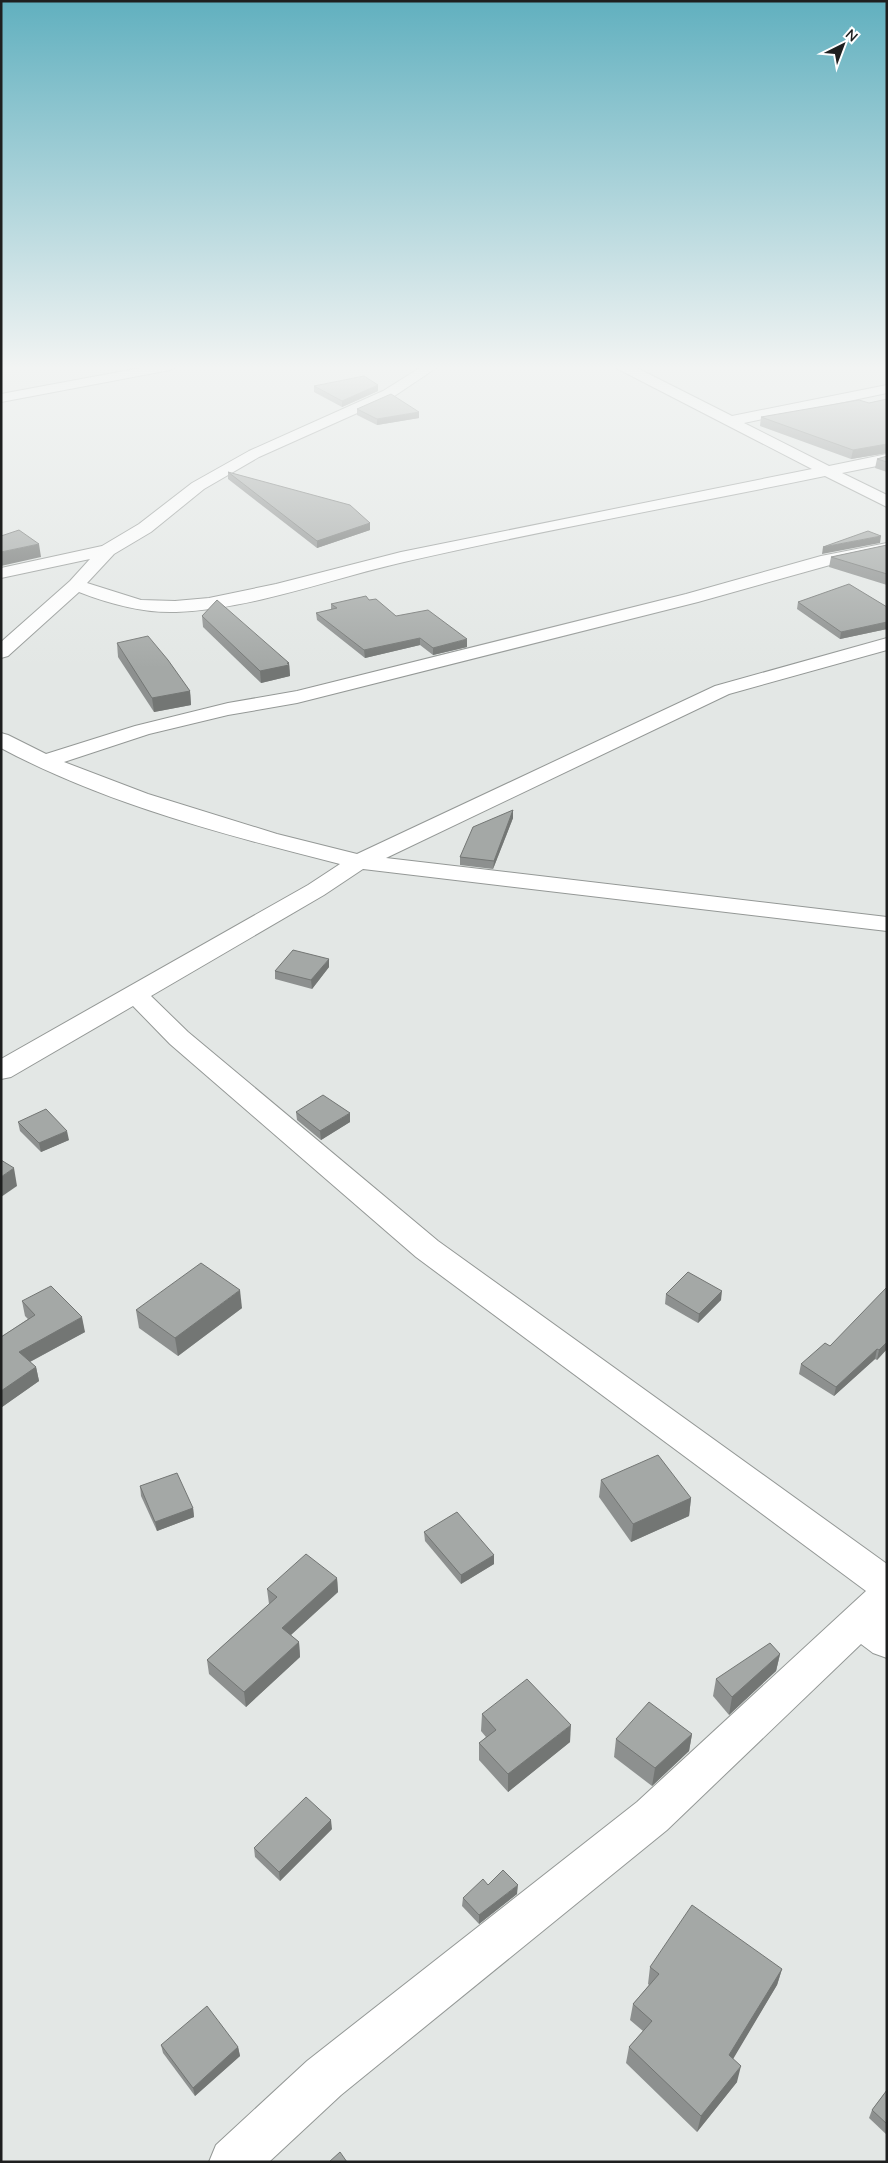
<svg xmlns="http://www.w3.org/2000/svg" width="888" height="2163" viewBox="0 0 888 2163" font-family="Mulish,sans-serif">
	<style>
		.lines { fill: none; stroke-linecap: round; stroke-linejoin: round }
		.minor-casing { stroke: #949896; stroke-width: 2 }
		.minor { fill: #fff; fill-rule: evenodd }
		.wall { fill: #8d908f }
		.shaded-wall { fill: #737674 }
		.building { fill: #a4a8a6; stroke: #737674 }
	</style>
	<rect width="100%" height="100%" fill="#e3e7e5"/>
	<g class="lines">
		<defs>
			<g id="minor">
				<path d="M151,366H177L170,370L1,402V394Z"/>
				<path d="M423,366H439L393,397L259,457L204,489L151,532L114,554L87,583L141,600L175,601L209,598L276,584L401,552L812,469L618,369L616,366H633L732,416L887,385V393L744,423L829,466L887,454V464L842,473L887,495V507L825,476C685,505 543,530 404,562C329,579 253,609 176,612C142,613 110,604 79,592L8,656L1,658V642L70,581L90,559L1,578V568L102,546L139,524L192,483L249,451L383,391Z"/>
				<path d="M887,543V553L830,565L698,602L297,703L228,715L149,734L64,762L148,794L277,834L357,854L715,686L887,638V650L729,694L386,858L887,917V931L363,869L324,895L151,996L188,1032L438,1241L887,1564V1658L873,1653L861,1644L667,1830L341,2095L269,2162H209L216,2145L307,2061L637,1802L866,1591L416,1257L170,1044L133,1006L11,1077L1,1079V1059L308,885L340,864C225,835 106,804 1,748V733L8,735L46,754L135,726L228,703L297,691L686,594L821,556Z"/>
			</g>
		</defs>
		<!-- minor casing -->
		<use href="#minor" class="minor-casing"/>
		<!-- minor -->
		<use href="#minor" class="minor"/>
	</g>
	<!-- wall -->
	<g class="wall">
		<path d="M314,386L378,391L342,407L314,392Z"/>
		<path d="M887,399V453L851,459L760,426L761,417L869,403Z"/>
		<path d="M357,409L419,418L377,425L357,415Z"/>
		<path d="M887,456V472L875,468L877,459Z"/>
		<path d="M228,472L370,523V530L317,548L228,479Z"/>
		<path d="M887,545V585L829,567L831,557Z"/>
		<path d="M369,600L396,616L467,647L433,655L420,645L365,658L317,620L316,613L331,610V604Z"/>
		<path d="M798,602L887,607V629L840,639L797,609Z"/>
		<path d="M202,616L289,663L290,676L261,683L203,627Z"/>
		<path d="M117,643L190,691L191,705L154,712L118,657Z"/>
		<path d="M513,810V818L493,869L460,865V857Z"/>
		<path d="M329,967L312,989L275,979V971Z"/>
		<path d="M296,1112L350,1122L321,1140L297,1120Z"/>
		<path d="M18,1122L69,1140L41,1152L20,1131Z"/>
		<path d="M666,1294L721,1300L698,1323L665,1304Z"/>
		<path d="M22,1301L85,1332L30,1362L36,1367L39,1381L2,1407L1,1406V1337L28,1319L25,1316Z"/>
		<path d="M242,1308L178,1356L139,1328L136,1310Z"/>
		<path d="M830,1346L887,1349L877,1360L875,1359L834,1396L799,1374L801,1364Z"/>
		<path d="M601,1480L691,1498L689,1516L631,1542L599,1497Z"/>
		<path d="M140,1486L193,1508L194,1517L157,1531L141,1496Z"/>
		<path d="M424,1532L494,1555V1564L461,1584L425,1541Z"/>
		<path d="M337,1578L338,1592L291,1635L299,1642L300,1657L246,1707L209,1674L207,1660L269,1604L267,1589Z"/>
		<path d="M780,1654L776,1671L729,1715L713,1696L716,1679Z"/>
		<path d="M482,1714L570,1742L508,1792L479,1760V1743L486,1737L481,1731Z"/>
		<path d="M692,1734L689,1751L652,1786L614,1757L616,1739Z"/>
		<path d="M332,1829L280,1881L255,1857L254,1848Z"/>
		<path d="M517,1894L479,1924L462,1906L463,1898Z"/>
		<path d="M650,1967L782,1969L777,1985L733,2058L737,2082L697,2132L626,2063L629,2047L643,2031L630,2020L633,2004L649,1985L648,1984Z"/>
		<path d="M161,2045L238,2047L240,2056L195,2096L163,2053Z"/>
		<path d="M887,2090V2135L869,2118L872,2110Z"/>
	</g>
	<!-- shaded-wall -->
	<g class="shaded-wall">
		<path d="M378,385V391L342,407V401Z"/>
		<path d="M419,412V418L377,425V419Z"/>
		<path d="M887,444V453L851,459L853,450Z"/>
		<path d="M370,523V530L317,548V541Z"/>
		<path d="M881,536L880,543L822,554L823,547Z"/>
		<path d="M39,544L41,557L1,566V552Z"/>
		<path d="M887,622V629L840,639L841,632Z"/>
		<path d="M420,638V645L365,658L364,650Z"/>
		<path d="M467,639V647L433,655V648Z"/>
		<path d="M289,663L290,676L261,683L260,671Z"/>
		<path d="M190,691L191,705L154,712L152,698Z"/>
		<path d="M513,810V818L493,869L494,861Z"/>
		<path d="M329,959V967L312,989L311,980Z"/>
		<path d="M350,1113V1122L321,1140L320,1131Z"/>
		<path d="M67,1131L69,1140L41,1152L39,1143Z"/>
		<path d="M14,1168L17,1186L1,1197V1177Z"/>
		<path d="M240,1290L242,1308L178,1356L175,1338Z"/>
		<path d="M722,1291L721,1300L698,1323L699,1314Z"/>
		<path d="M82,1317L85,1332L22,1366L19,1352Z"/>
		<path d="M887,1342V1349L877,1360L879,1350Z"/>
		<path d="M877,1349L875,1359L834,1396L836,1387Z"/>
		<path d="M36,1367L39,1381L2,1407L1,1402V1391Z"/>
		<path d="M691,1498L689,1516L631,1542L633,1524Z"/>
		<path d="M193,1508L194,1517L157,1531L155,1522Z"/>
		<path d="M494,1555V1564L461,1584V1575Z"/>
		<path d="M337,1578L338,1592L283,1642L282,1628Z"/>
		<path d="M299,1642L300,1657L246,1707L244,1692Z"/>
		<path d="M780,1654L776,1671L729,1715L732,1697Z"/>
		<path d="M571,1725L570,1742L508,1792V1774Z"/>
		<path d="M692,1734L689,1751L652,1786L655,1768Z"/>
		<path d="M331,1820L332,1829L280,1881L279,1872Z"/>
		<path d="M518,1885L517,1894L479,1924V1915Z"/>
		<path d="M782,1969L777,1985L726,2071L729,2055Z"/>
		<path d="M238,2047L240,2056L195,2096L193,2088Z"/>
		<path d="M741,2066L737,2082L697,2132L701,2116Z"/>
	</g>
	<!-- building -->
	<g class="building">
		<path d="M364,376L378,385L342,401L314,386Z"/>
		<path d="M391,394L419,412L377,419L357,409Z"/>
		<path d="M887,399V444L853,450L761,417L859,400L869,403Z"/>
		<path d="M887,456V462L877,459Z"/>
		<path d="M228,472L350,505L370,523L317,541Z"/>
		<path d="M19,530L39,544L1,552V536Z"/>
		<path d="M868,531L881,536L823,547Z"/>
		<path d="M887,545V574L831,557Z"/>
		<path d="M849,584L887,607V622L841,632L798,602Z"/>
		<path d="M366,596L369,600L376,599L396,616L428,610L467,639L433,648L420,638L364,650L316,613L337,608L331,604Z"/>
		<path d="M217,600L289,663H287L289,665L260,671L202,616Z"/>
		<path d="M148,636L168,660L190,691L152,698L117,643Z"/>
		<path d="M513,810L494,861L460,857L473,827Z"/>
		<path d="M293,950L329,959L311,980L275,971Z"/>
		<path d="M323,1095L350,1113L320,1131L296,1112Z"/>
		<path d="M46,1109L67,1131L39,1143L18,1122Z"/>
		<path d="M1,1160L14,1168L1,1177Z"/>
		<path d="M201,1263L240,1290L175,1338L136,1310Z"/>
		<path d="M688,1272L722,1291L699,1314L666,1294Z"/>
		<path d="M51,1286L82,1317L19,1352L36,1367L1,1391V1337L35,1315L22,1301Z"/>
		<path d="M887,1287V1342L879,1350L877,1349L836,1387L801,1364L825,1343L830,1346Z"/>
		<path d="M658,1455L691,1498L633,1524L601,1480Z"/>
		<path d="M177,1473L193,1508L155,1522L140,1486Z"/>
		<path d="M457,1512L494,1555L461,1575L424,1532Z"/>
		<path d="M306,1554L337,1578L282,1628L299,1642L244,1692L207,1660L277,1597L267,1589Z"/>
		<path d="M770,1643L780,1654L732,1697L716,1679Z"/>
		<path d="M527,1679L571,1725L508,1774L479,1743L496,1730L482,1714Z"/>
		<path d="M649,1702L692,1734L655,1768L616,1739Z"/>
		<path d="M306,1797L331,1820L279,1872L254,1848Z"/>
		<path d="M503,1870L518,1885L479,1915L463,1898L483,1879L488,1885Z"/>
		<path d="M692,1905L782,1969L729,2055L741,2066L701,2116L629,2047L652,2021L633,2004L659,1974L650,1967Z"/>
		<path d="M207,2006L238,2047L193,2088L161,2045Z"/>
		<path d="M887,2090V2124L872,2110Z"/>
		<path d="M340,2152L347,2162H329Z"/>
	</g>
	<!-- sky -->
	<linearGradient id="sky" x2="0" y2="1"><stop stop-color="#61b0bf"/><stop offset="0.55" stop-color="#f2f4f3"/><stop offset="1" stop-color="#f2f4f3" stop-opacity="0"/></linearGradient>
	<rect width="888" height="668" fill="url(#sky)"/>
	<!-- border -->
	<rect width="888" height="2163" fill="none" stroke="#1e1f1f" stroke-width="5"/>
	<!-- north arrow -->
	<g transform="translate(843 45) rotate(42)" stroke="#ffffff" stroke-width="4" paint-order="stroke">
	<path d="M0-4L9 19L0 12L-9 19Z" fill="#1e1f1f"/>
	<text y="-8" font-size="14" font-weight="bold" text-anchor="middle" fill="#1e1f1f">N</text>
	</g>
</svg>
